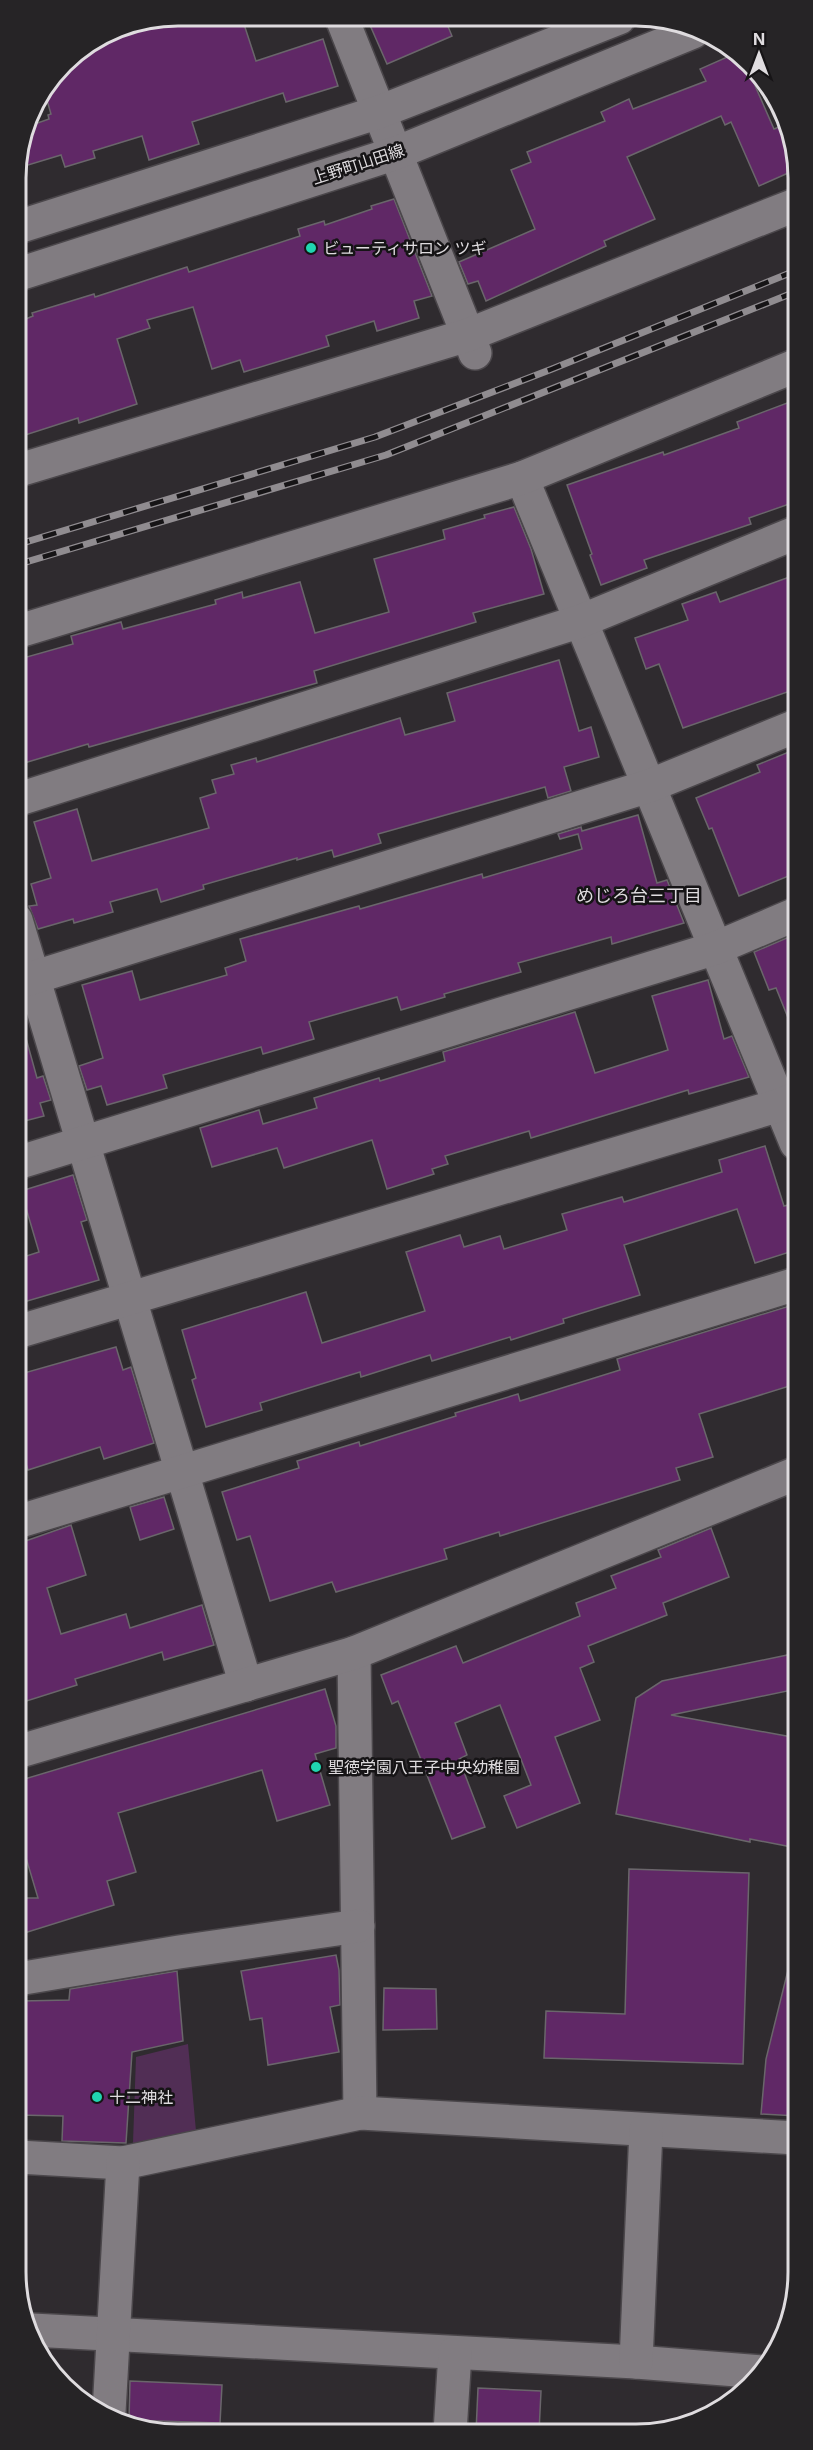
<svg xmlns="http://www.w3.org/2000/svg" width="813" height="2450" viewBox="0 0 813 2450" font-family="Inter,'Noto Sans JP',sans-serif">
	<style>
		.green { fill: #512e55 }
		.building { fill: #602866; stroke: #6a666b; stroke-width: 1.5 }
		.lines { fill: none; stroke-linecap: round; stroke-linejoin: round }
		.minor-casing { stroke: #4b474b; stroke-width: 36 }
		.minor { stroke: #817c81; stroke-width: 33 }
		.rail-casing { stroke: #908c90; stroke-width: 7 }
		.rail { stroke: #161416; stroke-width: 4.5; stroke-dasharray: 14; stroke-linecap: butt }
		.poi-dot { fill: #20d5b0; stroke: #161416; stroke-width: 2 }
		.labels { text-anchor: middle; stroke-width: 5; stroke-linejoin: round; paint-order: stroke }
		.street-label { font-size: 16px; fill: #dfdcdf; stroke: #161416 }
		.poi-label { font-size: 16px; fill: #dfdcdf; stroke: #161416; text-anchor: start }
		.neighbourhood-label { font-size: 18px; fill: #dfdcdf; stroke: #161416 }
		.rim { fill: none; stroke: #dfdcdf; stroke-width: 3 }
	</style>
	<rect width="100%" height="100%" fill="#2f2b2f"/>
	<!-- green -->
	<path class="green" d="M188,2044L196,2131L133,2143L136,2057Z"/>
	<!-- building -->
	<g class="building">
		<path d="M178,15H241L256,61L323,39L338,86L286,102L283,93L192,122L199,144L149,160L142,136L93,151L95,158L65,167L61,155L15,169L26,127L49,119L48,115L51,114L44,90L70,56L116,27Z"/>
		<path d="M366,16L444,17L452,36L387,64Z"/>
		<path d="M734,54L743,58L774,129L784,125L795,146V170L759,186L731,122L725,125L721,116L627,157L655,219L604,241L606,246L486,301L478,281L468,284L459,262L535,229L511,170L531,162L527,152L605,121L601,112L629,99L633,109L706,81L700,69Z"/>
		<path d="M394,199L432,296L414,301L419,318L377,331L374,321L326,336L329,346L244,372L240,360L212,369L193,307L147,320L150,328L117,339L137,404L79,423L78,418L16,438V323L33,316L32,313L94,294L95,297L187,267L189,272L300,236L298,229L324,221L325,225L372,209L371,206Z"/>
		<path d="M795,400V502L749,518L751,524L644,560L647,568L601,585L590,555L592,554L567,485L663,452L664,455L739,428L737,422Z"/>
		<path d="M514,507L531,549L544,594L473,613L476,622L314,671L317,683L89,747L88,744L21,764L16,750V660L73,644L71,636L121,622L123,629L216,604L215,600L242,592L243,598L300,582L315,633L389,612L374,559L445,539L443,530L485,518L484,515Z"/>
		<path d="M795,575L796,689L683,728L659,664L646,669L635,638L688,620L682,604L716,592L720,602Z"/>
		<path d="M559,660L579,731L591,727L599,757L564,767L571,791L548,798L545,787L378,834L381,843L334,857L332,850L297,860V858L203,885L204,889L161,902L157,889L110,902L113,912L74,923L73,919L38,929L29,906L37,905L31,884L51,878L34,822L77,809L92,861L209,828L200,798L216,793L212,780L234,774L231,765L256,758L257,762L400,718L405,735L455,721L447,693Z"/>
		<path d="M796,749V873L739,896L712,828L709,829L696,798L760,772L757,765Z"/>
		<path d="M638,815L657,883L667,880L684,923L612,944L611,937L518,963L521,972L444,994L445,997L401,1010L397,997L309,1022L314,1039L263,1054L261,1047L163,1075L167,1088L107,1105L101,1086L87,1090L79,1066L103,1058L82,985L132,971L140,1000L227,975L225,968L246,961L240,939L359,906L360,909L482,874L483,878L582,849L578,834L560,839L558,834L581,827L582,831Z"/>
		<path d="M796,934V1034L795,1035L776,988L769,990L754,952Z"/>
		<path d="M708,980L724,1039L732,1036L749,1077L689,1094L688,1090L531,1138L529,1131L445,1156L448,1164L432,1169L434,1174L387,1189L372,1140L284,1168L277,1148L212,1167L200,1128L259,1110L263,1124L317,1108L314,1098L379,1078L380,1081L445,1061L443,1052L575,1012L595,1073L668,1050L652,996Z"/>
		<path d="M24,1031L37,1078L43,1076L51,1100L40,1103L44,1116L17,1123V1032Z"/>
		<path d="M765,1146L784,1206L796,1203V1250L755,1263L737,1209L624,1245L640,1295L563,1319L564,1323L511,1340L510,1337L432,1361L430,1355L361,1377L360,1372L260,1403L262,1410L206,1427L192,1380L196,1378L182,1330L306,1292L322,1343L425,1311L406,1252L460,1235L464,1247L500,1236L504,1249L567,1230L562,1214L622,1197L624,1202L722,1172L719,1160Z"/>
		<path d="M73,1175L87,1220L81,1222L99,1280L17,1304V1259L39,1252L21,1191Z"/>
		<path d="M796,1304V1384L699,1414L713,1457L676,1468L680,1480L500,1536L499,1532L444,1549L447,1559L336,1592L332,1582L270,1601L250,1536L237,1540L222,1492L299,1468L297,1461L359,1442L360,1446L456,1416L455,1413L518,1394L520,1401L620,1370L617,1359Z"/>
		<path d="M116,1347L123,1370L131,1367L154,1443L104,1459L100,1447L28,1470L17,1435V1375Z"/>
		<path d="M164,1497L174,1529L140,1540L130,1507Z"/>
		<path d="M71,1525L86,1575L47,1588L61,1634L126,1614L130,1628L202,1605L214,1645L164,1660L162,1652L75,1679L77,1685L17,1704V1544Z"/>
		<path d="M711,1528L729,1577L663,1603L667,1615L588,1646L594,1662L580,1668L600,1720L555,1737L580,1803L517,1828L504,1796L531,1785L500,1705L455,1723L467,1755L459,1759L485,1827L452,1839L398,1701L392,1704L381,1675L456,1646L463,1663L580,1616L576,1603L616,1588L611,1576L661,1557L658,1550Z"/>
		<path d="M797,1653V1689L671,1715L797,1738V1848L750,1839V1842L616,1814L636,1698L662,1681Z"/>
		<path d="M325,1689L336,1726V1748L315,1754L330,1805L277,1821L262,1770L118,1813L136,1872L107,1881L114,1905L18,1935V1898H38L18,1831V1781Z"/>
		<path d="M629,1869L749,1873L743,2064L544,2058L546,2011L625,2014Z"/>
		<path d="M336,1955L339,1970L340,2005L330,2007L339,2052L268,2065L262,2018L250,2020L241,1971Z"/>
		<path d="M788,1970L797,1971V2116L761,2114L766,2059Z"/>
		<path d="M177,1971L183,2041L132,2052L126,2143L62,2141L63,2116L18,2115V2068H23L22,2001L69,2000L70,1989Z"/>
		<path d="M384,1988L436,1989L437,2029L383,2030Z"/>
		<path d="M130,2381L222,2385L220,2423L129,2420Z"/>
		<path d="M478,2388L541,2391L539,2432H476Z"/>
	</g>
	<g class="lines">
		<defs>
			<g id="minor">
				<path d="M341,16L475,353"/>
				<path d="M15,228L379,112L619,18"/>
				<path d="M16,275L396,153L693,32"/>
				<path d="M16,471L468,335L795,205"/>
				<path d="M522,478L796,1143"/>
				<path d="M16,632L522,478L795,366"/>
				<path d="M16,800L581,621L795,533"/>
				<path d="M16,920L246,1685"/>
				<path d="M16,983L649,786L796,726"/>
				<path d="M17,1163L716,948L796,914"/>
				<path d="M17,1332L780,1105L796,1098"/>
				<path d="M17,1522L796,1284"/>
				<path d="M354,1653L360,2113"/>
				<path d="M17,1752L354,1653L797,1473"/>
				<path d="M18,1979L179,1952L358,1926"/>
				<path d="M18,2157L123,2163L360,2113L797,2138"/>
				<path d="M32,2330L636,2362L762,2372"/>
				<path d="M636,2362L646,2130"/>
				<path d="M109,2412L123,2163"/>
				<path d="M450,2432L455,2353"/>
			</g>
		</defs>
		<!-- minor casing -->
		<use href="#minor" class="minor-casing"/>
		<!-- minor -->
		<use href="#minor" class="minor"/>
		<defs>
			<g id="rail">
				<path d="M16,545L375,437L552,369L795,271"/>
				<path d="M16,565L386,455L795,292"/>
			</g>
		</defs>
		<!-- rail casing -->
		<use href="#rail" class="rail-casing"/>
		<!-- rail -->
		<use href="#rail" class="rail"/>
	</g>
	<!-- markers -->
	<g class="poi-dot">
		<circle cx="311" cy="248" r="6"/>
		<circle cx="316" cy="1767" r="6"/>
		<circle cx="97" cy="2097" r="6"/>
	</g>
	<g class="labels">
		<!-- street labels -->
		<g class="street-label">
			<text transform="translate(358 164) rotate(-18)" y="6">上野町山田線</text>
		</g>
		<!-- poi labels -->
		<g class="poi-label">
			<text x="323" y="254">ビューティサロン ツギ</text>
			<text x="328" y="1773">聖徳学園八王子中央幼稚園</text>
			<text x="109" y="2103">十二神社</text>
		</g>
		<!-- neighbourhood labels -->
		<g class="neighbourhood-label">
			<text x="639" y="902">めじろ台三丁目</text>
		</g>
	</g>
	<!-- crop -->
	<path d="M0 0H813V2450H0ZM178 26H636A152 152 0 0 1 788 178V2272A152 152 0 0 1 636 2424H178A152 152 0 0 1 26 2272V178A152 152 0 0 1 178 26Z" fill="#262426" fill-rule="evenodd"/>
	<path class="rim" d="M178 26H636A152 152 0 0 1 788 178V2272A152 152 0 0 1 636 2424H178A152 152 0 0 1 26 2272V178A152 152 0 0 1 178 26Z"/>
	<!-- north arrow -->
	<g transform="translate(759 54)" stroke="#161416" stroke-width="4.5" paint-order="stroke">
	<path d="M0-4.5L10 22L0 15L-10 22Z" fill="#dfdcdf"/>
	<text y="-9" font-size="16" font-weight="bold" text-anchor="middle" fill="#dfdcdf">N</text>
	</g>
</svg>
